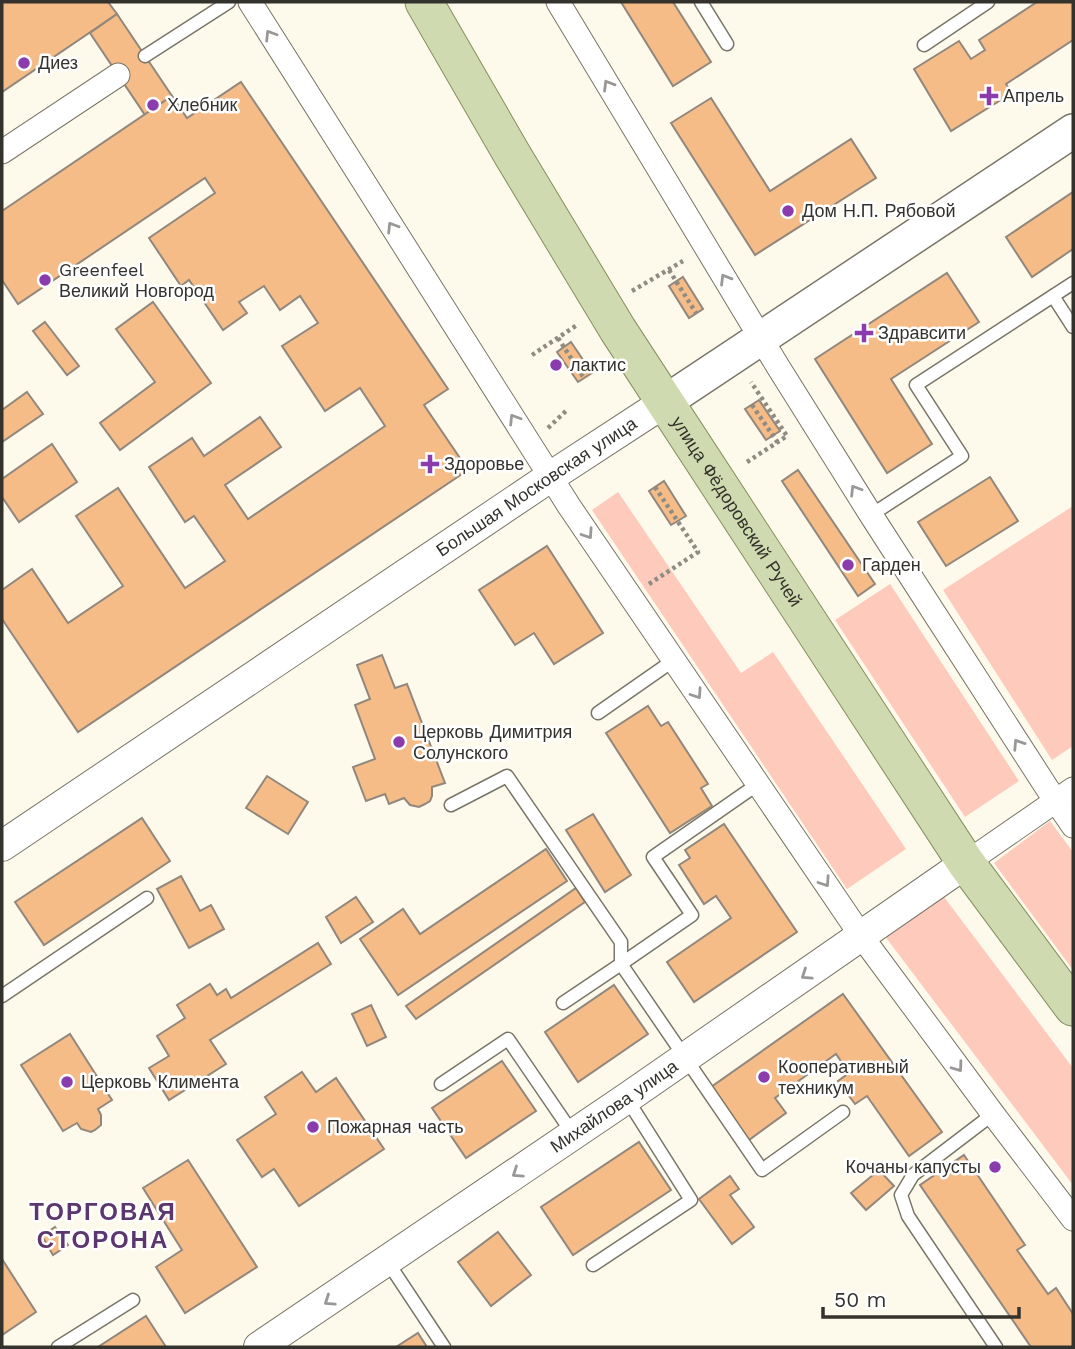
<svg xmlns="http://www.w3.org/2000/svg" width="1075" height="1349" viewBox="0 0 1075 1349" font-family="'Work Sans',sans-serif">
	<style>
		.green { fill: #fdcabb }
		.building { fill: #f5bc87; stroke: #92877d; stroke-width: 2 }
		.lines { fill: none; stroke-linecap: round; stroke-linejoin: round }
		.service-casing { stroke: #797568; stroke-width: 15 }
		.minor-casing { stroke: #797568; stroke-width: 25 }
		.tertiary-casing { stroke: #797568; stroke-width: 32 }
		.secondary-casing { stroke: #797568; stroke-width: 36 }
		.primary-casing { stroke: #858f60; stroke-width: 39 }
		.path { stroke: #8f8c83; stroke-width: 4.5; stroke-dasharray: 3.5 3.5; stroke-linecap: butt }
		.service { stroke: #fff; stroke-width: 12 }
		.minor { stroke: #fff; stroke-width: 23 }
		.tertiary { stroke: #fff; stroke-width: 30 }
		.secondary { stroke: #fff; stroke-width: 33 }
		.primary { stroke: #d0dab0; stroke-width: 37 }
		.oneway { stroke: #9a9896 }
		.poi-dot { fill: #8b3cac; stroke: #fff; stroke-width: 2.5 }
		.labels { text-anchor: middle; stroke-width: 5; stroke-linejoin: round; paint-order: stroke }
		.poi-label { font-size: 18px; fill: #34322d; stroke: #fff; text-anchor: start }
		.street-label { font-size: 18px; fill: #34322d; stroke: #fff }
		.district-label { font-size: 24px; font-weight: bold; letter-spacing: 2px; fill: #5c366e; stroke: #fff }
	</style>
	<rect width="100%" height="100%" fill="#fefaeb"/>
	<!-- green -->
	<g class="green">
		<path d="M618,492L741,673L773,652L906,849L847,889L592,510Z"/>
		<path d="M1073,506V746L1052,760L943,590Z"/>
		<path d="M890,584L1019,781L965,817L835,620Z"/>
		<path d="M1050,821L1073,852V970L994,863Z"/>
		<path d="M941,893L1073,1068V1185L884,935Z"/>
	</g>
	<!-- building -->
	<g class="building">
		<path d="M2,2H108L117,14L2,92Z"/>
		<path d="M621,2H673L711,62L673,86Z"/>
		<path d="M1037,2H1073V40L1006,84L1012,93L951,131L914,69L959,41L971,59L985,50L979,40Z"/>
		<path d="M117,14L172,96L145,115L90,33Z"/>
		<path d="M241,82L448,389L424,405L468,470L78,732L2,619V590L32,569L68,623L123,586L76,516L118,488L185,588L225,561L194,516L185,522L149,467L192,438L204,456L260,417L281,447L225,485L248,519L385,426L360,388L325,411L282,346L318,323L300,296L280,310L264,286L239,302L247,313L223,330L189,280L181,286L149,238L215,193L205,178L18,304L2,280V211L172,96L187,118Z"/>
		<path d="M711,98L770,191L851,139L876,178L755,255L671,123Z"/>
		<path d="M1073,192V249L1032,277L1006,237Z"/>
		<path d="M947,273L979,322L891,379L932,444L887,473L815,359Z"/>
		<path d="M683,277L703,309L689,318L669,286Z"/>
		<path d="M153,302L211,383L120,450L100,423L155,382L116,329Z"/>
		<path d="M45,322L79,366L67,375L33,331Z"/>
		<path d="M571,342L592,373L578,382L557,352Z"/>
		<path d="M27,392L43,414L2,442V410Z"/>
		<path d="M759,400L780,431L766,440L745,409Z"/>
		<path d="M52,444L77,482L19,522L2,497V479Z"/>
		<path d="M798,470L875,584L858,596L782,481Z"/>
		<path d="M990,477L1018,521L946,566L918,522Z"/>
		<path d="M664,481L686,516L671,525L649,491Z"/>
		<path d="M547,546L603,633L554,664L534,633L515,645L479,590Z"/>
		<path d="M382,655L395,688L407,684L445,783L432,787V796L430,801L425,804L419,807L410,805L404,798L389,804L385,794L366,801L353,767L375,759L355,705L370,699L357,665Z"/>
		<path d="M648,706L661,726L668,722L708,784L701,788L712,806L670,833L606,733Z"/>
		<path d="M267,776L308,802L288,834L246,808Z"/>
		<path d="M593,814L631,875L605,892L566,830Z"/>
		<path d="M142,818L170,861L44,945L15,902Z"/>
		<path d="M724,824L797,932L694,1002L667,962L731,918L716,896L704,904L679,865L690,858L685,850Z"/>
		<path d="M546,849L567,881L398,995L360,939L403,909L420,934Z"/>
		<path d="M181,876L200,911L211,905L224,929L189,948L157,889Z"/>
		<path d="M576,888L585,902L416,1019L406,1006Z"/>
		<path d="M356,897L373,922L341,943L326,917Z"/>
		<path d="M318,943L331,964L210,1040L226,1064L169,1100L149,1068L169,1056L157,1036L185,1018L177,1005L210,984L217,995L226,989L231,998Z"/>
		<path d="M614,985L648,1034L578,1082L545,1032Z"/>
		<path d="M843,994L942,1132L909,1156L867,1096L855,1104L838,1081L849,1073L836,1054L775,1098L786,1113L749,1140L711,1087Z"/>
		<path d="M371,1005L386,1037L367,1046L352,1014Z"/>
		<path d="M70,1034L112,1100L98,1109L101,1115V1125L95,1130L91,1132L81,1129L77,1123L63,1131L21,1065Z"/>
		<path d="M502,1061L536,1111L466,1158L432,1108Z"/>
		<path d="M302,1072L316,1092L336,1078L384,1149L299,1206L274,1169L262,1177L237,1140L276,1114L265,1097Z"/>
		<path d="M639,1142L671,1190L573,1255L541,1207Z"/>
		<path d="M964,1155L1025,1245L1017,1250L1048,1294L1056,1288L1073,1314V1347H1031L920,1185Z"/>
		<path d="M188,1160L257,1267L185,1313L156,1267L182,1250L143,1188Z"/>
		<path d="M879,1170L894,1186L866,1210L851,1193Z"/>
		<path d="M730,1176L739,1189L730,1195L754,1227L732,1244L699,1199Z"/>
		<path d="M55,1227L68,1245L53,1255L42,1236Z"/>
		<path d="M498,1232L531,1275L491,1306L458,1262Z"/>
		<path d="M2,1259L36,1312L2,1335Z"/>
		<path d="M146,1316L166,1347H98Z"/>
		<path d="M418,1333L427,1347H396Z"/>
	</g>
	<g class="lines">
		<defs>
			<g id="service">
				<path d="M701,2L727,44"/>
				<path d="M924,45L988,2"/>
				<path d="M145,56L229,2"/>
				<path d="M1053,296L1073,327"/>
				<path d="M871,515L962,456L916,385L1073,283"/>
				<path d="M598,713L674,660"/>
				<path d="M451,805L507,776L621,942V964"/>
				<path d="M621,964L692,915L653,857L758,784"/>
				<path d="M2,995V996L147,898"/>
				<path d="M563,1003L621,964L762,1170L843,1112"/>
				<path d="M441,1084L508,1039L573,1134"/>
				<path d="M993,1114L913,1175L901,1195L908,1216L996,1347"/>
				<path d="M387,1261L444,1347"/>
				<path d="M593,1265L691,1200L627,1099"/>
				<path d="M58,1347L133,1300"/>
			</g>
			<g id="minor">
				<path d="M250,2L569,506L862,937L993,1114L1073,1219"/>
				<path d="M558,2L777,365L871,515L1047,788L1073,826"/>
				<path d="M2,152L118,75"/>
				<path d="M966,863L1073,789"/>
			</g>
			<g id="tertiary">
				<path id="s1" d="M2,846L550,477L665,402"/>
				<path id="s2" d="M259,1347L627,1098L966,863"/>
			</g>
			<path id="secondary" d="M665,402L1073,131"/>
			<g id="primary">
				<path id="s3" d="M424,2L513,156L618,330L966,863L1073,1007"/>
			</g>
		</defs>
		<!-- service casing -->
		<use href="#service" class="service-casing"/>
		<!-- minor casing -->
		<use href="#minor" class="minor-casing"/>
		<!-- tertiary casing -->
		<use href="#tertiary" class="tertiary-casing"/>
		<!-- secondary casing -->
		<use href="#secondary" class="secondary-casing"/>
		<!-- primary casing -->
		<use href="#primary" class="primary-casing"/>
		<!-- path -->
		<g class="path">
			<path d="M669,270L696,313"/>
			<path d="M632,291L683,261"/>
			<path d="M558,338L584,378"/>
			<path d="M532,355L577,325"/>
			<path d="M752,405L778,443"/>
			<path d="M548,428L568,409"/>
			<path d="M747,462L787,436L751,382"/>
			<path d="M649,584L698,552L655,487"/>
		</g>
		<!-- service -->
		<use href="#service" class="service"/>
		<!-- minor -->
		<use href="#minor" class="minor"/>
		<!-- tertiary -->
		<use href="#tertiary" class="tertiary"/>
		<!-- secondary -->
		<use href="#secondary" class="secondary"/>
		<!-- primary -->
		<use href="#primary" class="primary"/>
	</g>
	<!-- one-way arrows -->
	<defs><path id="oneway-chevron" d="M-2-3.5L2.5 0L-2 3.5" fill="none" stroke-width="1.6" stroke-linecap="round" stroke-linejoin="round" transform="scale(1.75)"/></defs>
	<g class="oneway">
		<use href="#oneway-chevron" transform="translate(270 35) rotate(-122)"/>
		<use href="#oneway-chevron" transform="translate(608 85) rotate(-121)"/>
		<use href="#oneway-chevron" transform="translate(392 227) rotate(-122)"/>
		<use href="#oneway-chevron" transform="translate(725 279) rotate(-121)"/>
		<use href="#oneway-chevron" transform="translate(514 419) rotate(-122)"/>
		<use href="#oneway-chevron" transform="translate(855 490) rotate(-122)"/>
		<use href="#oneway-chevron" transform="translate(588 534) rotate(56)"/>
		<use href="#oneway-chevron" transform="translate(697 694) rotate(56)"/>
		<use href="#oneway-chevron" transform="translate(1018 744) rotate(-123)"/>
		<use href="#oneway-chevron" transform="translate(825 882) rotate(56)"/>
		<use href="#oneway-chevron" transform="translate(806 975) rotate(146)"/>
		<use href="#oneway-chevron" transform="translate(958 1067) rotate(54)"/>
		<use href="#oneway-chevron" transform="translate(517 1173) rotate(146)"/>
		<use href="#oneway-chevron" transform="translate(329 1301) rotate(146)"/>
	</g>
	<!-- markers -->
	<g class="poi-dot">
		<circle cx="24" cy="63" r="7"/>
		<path d="M985.5 85.5h7v7h7v7h-7v7h-7v-7h-7v-7h7z"/>
		<circle cx="153" cy="105" r="7"/>
		<circle cx="788" cy="211" r="7"/>
		<circle cx="45" cy="280" r="7"/>
		<path d="M860.5 322.5h7v7h7v7h-7v7h-7v-7h-7v-7h7z"/>
		<circle cx="556" cy="365" r="7"/>
		<path d="M426.5 453.5h7v7h7v7h-7v7h-7v-7h-7v-7h7z"/>
		<circle cx="848" cy="565" r="7"/>
		<circle cx="399" cy="742" r="7"/>
		<circle cx="764" cy="1077" r="7"/>
		<circle cx="67" cy="1082" r="7"/>
		<circle cx="313" cy="1127" r="7"/>
		<circle cx="995" cy="1167" r="7"/>
	</g>
	<g class="labels">
		<!-- poi labels -->
		<g class="poi-label">
			<text x="38" y="69">Диез</text>
			<text x="1003" y="102">Апрель</text>
			<text x="167" y="111">Хлебник</text>
			<text x="802" y="217">Дом Н.П. Рябовой</text>
			<text x="59" y="276">Greenfeel<tspan x="59" dy="21">Великий Новгород</tspan></text>
			<text x="878" y="339">Здравсити</text>
			<text x="570" y="371">лактис</text>
			<text x="444" y="470">Здоровье</text>
			<text x="862" y="571">Гарден</text>
			<text x="413" y="738">Церковь Димитрия<tspan x="413" dy="21">Солунского</tspan></text>
			<text x="778" y="1073">Кооперативный<tspan x="778" dy="21">техникум</tspan></text>
			<text x="81" y="1088">Церковь Климента</text>
			<text x="327" y="1133">Пожарная часть</text>
			<text x="981" y="1173" text-anchor="end">Кочаны капусты</text>
		</g>
		<!-- street labels -->
		<g class="street-label">
			<text dy="6" stroke="none"><textPath href="#s1" startOffset="644">Большая Московская улица</textPath></text>
			<text dy="6" stroke="none"><textPath href="#s3" startOffset="598">улица Фёдоровский Ручей</textPath></text>
			<text dy="6" stroke="none"><textPath href="#s2" startOffset="429">Михайлова улица</textPath></text>
		</g>
		<!-- district labels -->
		<g class="district-label">
			<text x="103" y="1220">ТОРГОВАЯ<tspan x="103" dy="28">СТОРОНА</tspan></text>
		</g>
	</g>
	<!-- border -->
	<rect width="1075" height="1349" fill="none" stroke="#34322d" stroke-width="7"/>
	<!-- scale -->
	<path d="M823 1307v10h196v-10" fill="none" stroke="#34322d" stroke-width="3.5"/>
	<text x="834" y="1307" font-size="21" fill="#34322d" stroke="#ffffff" stroke-width="5" paint-order="stroke">50 m</text>
</svg>
